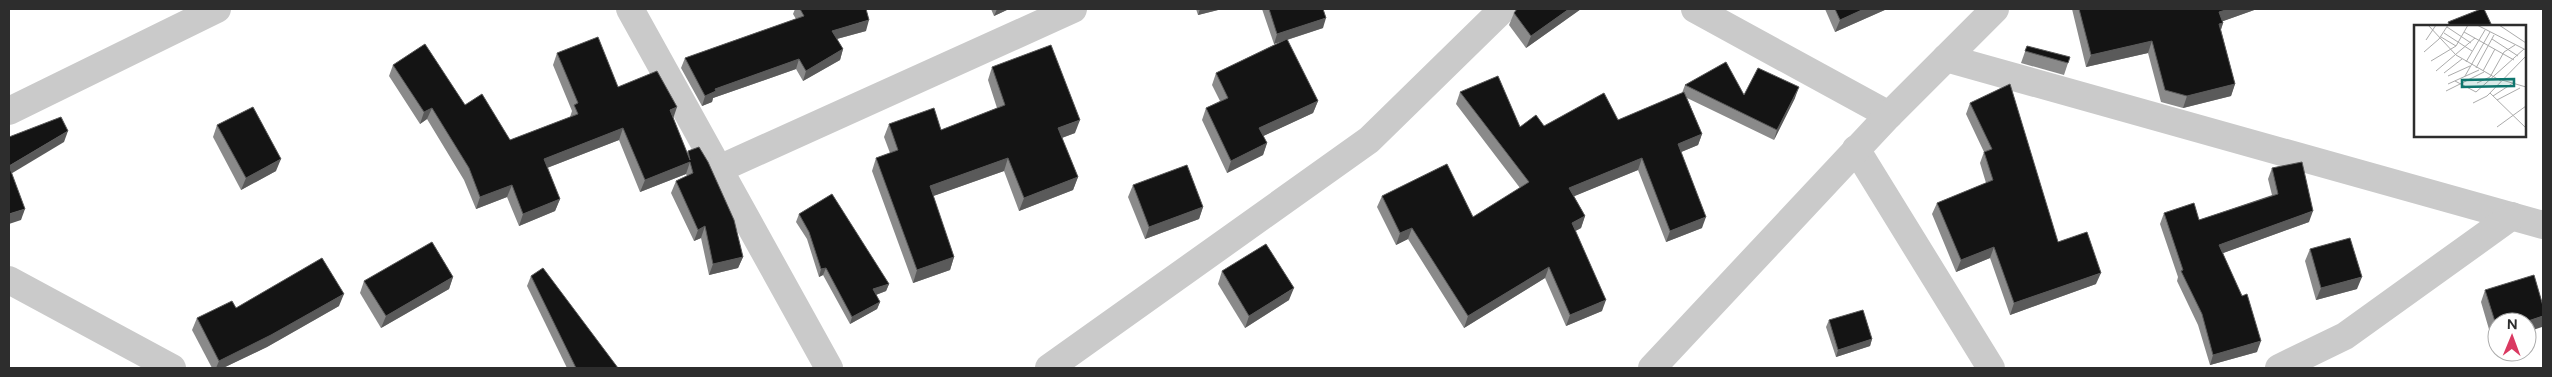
<svg xmlns="http://www.w3.org/2000/svg" width="2552" height="377" viewBox="0 0 2552 377" font-family="Figtree,sans-serif">
	<style>
		.lines { fill: none; stroke-linecap: round; stroke-linejoin: round }
		.minor { stroke: #cacaca; stroke-width: 28 }
		.wall { fill: #8a8a8a }
		.shaded-wall { fill: #5a5a5a }
		.building { fill: #141414; stroke: #5a5a5a }
		.inset-road { fill: none; stroke: #ababab; stroke-width: 1 }
		.view { fill: #0f766e; fill-opacity: 0.15; stroke: #0f766e; stroke-width: 2.5 }
		.inset-edge { fill: none; stroke: #2d2d2d; stroke-width: 2.5 }
	</style>
	<rect width="100%" height="100%" fill="#fff"/>
	<g class="lines">
		<!-- minor -->
		<g class="minor">
			<path d="M630,9L829,368"/>
			<path d="M1695,9L1889,115"/>
			<path d="M1946,58L2543,225"/>
			<path d="M9,111L217,9"/>
			<path d="M1856,149L1991,368"/>
			<path d="M719,169L1073,9"/>
			<path d="M9,280L172,368"/>
			<path d="M1049,368L1369,140L1503,9"/>
			<path d="M1652,368L1889,115L1995,9"/>
			<path d="M2279,368L2345,336L2512,216"/>
		</g>
	</g>
	<!-- wall -->
	<g class="wall">
		<path d="M795,9H800L866,31L837,39L843,49L840,60L803,81L796,69L713,98L712,102L702,106L681,68L685,58L796,19L793,14Z"/>
		<path d="M991,9H1009L994,16Z"/>
		<path d="M1196,9H1222L1198,15Z"/>
		<path d="M1262,9H1323V28L1287,40L1318,101L1313,113L1263,136L1267,143L1263,155L1227,173L1202,120L1206,108L1220,101L1212,85L1216,73L1282,41L1274,44Z"/>
		<path d="M1517,9H1581L1526,48L1509,25L1514,13Z"/>
		<path d="M1825,9H1887L1835,32Z"/>
		<path d="M2072,9H2257L2223,21V23L2221,30L2235,84L2231,96L2183,108L2161,102L2148,53L2086,67Z"/>
		<path d="M2027,46L2068,63L2064,75L2021,63Z"/>
		<path d="M557,53L673,118L687,153L688,151L743,257L738,268L709,275L701,238L694,241L671,193L676,181L687,176L686,174L640,192L619,140L547,168L560,199L555,211L519,226L507,197L476,209L464,180L427,119L420,124L389,76L393,65L465,105L510,140L570,117L572,111L553,65Z"/>
		<path d="M992,67L1075,133L1062,138L1078,177L1073,190L1019,211L1004,171L933,196L954,257L950,270L913,283L872,171L876,158L890,153L884,137L889,124L941,130L997,108L988,80Z"/>
		<path d="M1685,85L1744,95L1795,98L1774,140L1687,98L1702,134L1698,145L1681,152L1702,228L1666,242L1638,170L1574,196L1585,216L1581,228L1575,231L1602,311L1566,326L1545,278L1464,328L1408,239L1396,245L1377,207L1382,196L1473,217L1520,188L1456,104L1460,92L1520,127L1544,126L1618,120L1682,93Z"/>
		<path d="M1970,103L2058,242L2096,284L2010,315L1990,258L1956,272L1932,214L1937,203L1986,183L1980,163L1984,152L1966,114Z"/>
		<path d="M217,125L276,171L241,190L213,137Z"/>
		<path d="M2272,168L2309,222L2223,253L2257,352L2210,365L2198,325L2177,281L2178,277L2160,224L2164,213L2199,220L2272,195L2268,179Z"/>
		<path d="M1133,185L1203,207L1199,219L1145,239L1128,197Z"/>
		<path d="M799,214L889,284L886,291L876,295L880,302L877,309L850,324L823,275L819,277L807,239L796,222Z"/>
		<path d="M2310,249L2357,289L2316,300L2305,261Z"/>
		<path d="M1222,271L1289,300L1245,328L1218,284Z"/>
		<path d="M531,276L618,368H567L527,286Z"/>
		<path d="M453,277L449,289L381,328L360,293L364,281Z"/>
		<path d="M2485,290L2543,316V323L2542,327L2497,322V341L2493,343L2481,302Z"/>
		<path d="M339,306L267,347L223,368H212L192,330L197,318L236,308Z"/>
		<path d="M1829,320L1872,339L1870,346L1836,357L1826,327Z"/>
	</g>
	<!-- shaded-wall -->
	<g class="shaded-wall">
		<path d="M997,9H1009L994,16Z"/>
		<path d="M1200,9H1222L1198,15Z"/>
		<path d="M1569,9H1581L1526,48L1531,36Z"/>
		<path d="M1864,9H1887L1835,32L1840,20Z"/>
		<path d="M2229,9H2257L2215,24L2219,12Z"/>
		<path d="M1326,18L1323,28L1274,44L1277,34Z"/>
		<path d="M869,20L866,31L829,41L832,31Z"/>
		<path d="M2223,23L2219,35V24Z"/>
		<path d="M2152,41L2148,53L2086,67L2091,55Z"/>
		<path d="M843,49L840,60L803,81L806,71Z"/>
		<path d="M799,59L796,69L713,98L712,102L702,106L705,96L715,89Z"/>
		<path d="M2235,84L2231,96L2183,108L2187,96Z"/>
		<path d="M1799,87L1795,98L1774,140L1777,130Z"/>
		<path d="M1318,101L1313,113L1255,140L1259,128Z"/>
		<path d="M677,107L673,119L670,110Z"/>
		<path d="M432,108L427,119L420,124L424,112Z"/>
		<path d="M1080,120L1075,133L1053,141L1058,128Z"/>
		<path d="M623,128L619,140L539,171L544,159Z"/>
		<path d="M68,131L64,142L9,175V166Z"/>
		<path d="M1702,134L1698,145L1674,155L1678,144Z"/>
		<path d="M1267,143L1263,155L1227,173L1231,161Z"/>
		<path d="M1008,158L1004,171L925,199L930,186Z"/>
		<path d="M1642,158L1638,170L1565,200L1569,188Z"/>
		<path d="M281,159L276,171L241,190L246,178Z"/>
		<path d="M690,162L686,174L640,192L645,180Z"/>
		<path d="M1078,177L1073,190L1019,211L1024,198Z"/>
		<path d="M512,185L507,197L476,209L480,197Z"/>
		<path d="M560,199L555,211L519,226L523,214Z"/>
		<path d="M1203,207L1199,219L1145,239L1149,227Z"/>
		<path d="M25,209L21,220L9,224V214Z"/>
		<path d="M2313,211L2309,222L2215,256L2219,245Z"/>
		<path d="M1585,216L1581,228L1568,235L1572,223Z"/>
		<path d="M1706,217L1702,228L1666,242L1670,231Z"/>
		<path d="M705,226L701,238L694,241L698,230Z"/>
		<path d="M1412,228L1408,239L1396,245L1400,233Z"/>
		<path d="M1994,247L1990,258L1956,272L1961,260Z"/>
		<path d="M743,257L738,268L709,275L713,264Z"/>
		<path d="M954,257L950,270L913,283L917,270Z"/>
		<path d="M1549,267L1545,278L1464,328L1468,316Z"/>
		<path d="M826,268L823,275L819,277L821,269Z"/>
		<path d="M2101,273L2096,284L2010,315L2014,303Z"/>
		<path d="M453,277L449,289L381,328L386,316Z"/>
		<path d="M2362,277L2357,289L2316,300L2321,288Z"/>
		<path d="M889,284L886,291L870,297L873,289Z"/>
		<path d="M1294,288L1289,300L1245,328L1249,316Z"/>
		<path d="M344,294L339,306L267,347L223,368H216L219,361Z"/>
		<path d="M1606,300L1602,311L1566,326L1570,315Z"/>
		<path d="M880,302L877,309L850,324L852,317Z"/>
		<path d="M2543,316V323L2542,327L2527,332V322H2525Z"/>
		<path d="M2497,333V341L2493,343Z"/>
		<path d="M1872,339L1870,346L1836,357L1838,350Z"/>
		<path d="M2261,341L2257,352L2210,365L2213,355Z"/>
	</g>
	<!-- building -->
	<g class="building">
		<path d="M800,9H866L869,20L832,31L843,49L806,71L799,59L715,89L716,91L705,96L685,58L804,16Z"/>
		<path d="M1269,9H1323L1326,18L1277,34Z"/>
		<path d="M1517,9H1569L1531,36L1514,13Z"/>
		<path d="M1835,9H1864L1840,20Z"/>
		<path d="M2079,9H2229L2219,12L2223,23L2219,24L2235,84L2187,96L2165,90L2152,41L2091,55Z"/>
		<path d="M2481,9H2484L2492,26H2450L2448,22Z"/>
		<path d="M598,37L618,87L657,71L677,107L670,110L690,160L688,151L699,147L708,162L734,220L743,257L713,264L705,226L698,230L676,181L693,173L690,162L645,180L623,128L544,159L560,199L523,214L512,185L480,197L469,168L432,108L424,112L393,65L425,44L465,105L482,94L510,140L578,114L574,105L578,103L557,53Z"/>
		<path d="M1287,39L1318,101L1259,128L1267,143L1231,161L1206,108L1228,98L1216,73Z"/>
		<path d="M1051,45L1080,120L1058,128L1078,177L1024,198L1008,158L930,186L954,257L917,270L876,158L898,150L889,124L934,108L941,130L1005,105L992,67Z"/>
		<path d="M2027,46L2070,57L2068,63L2025,51Z"/>
		<path d="M1726,62L1744,95L1758,68L1799,87L1777,130L1685,85Z"/>
		<path d="M1498,76L1520,127L1536,115L1544,126L1604,93L1618,120L1684,92L1702,134L1678,144L1706,217L1670,231L1642,158L1569,188L1585,216L1572,223L1606,300L1570,315L1549,267L1468,316L1412,228L1400,233L1382,196L1447,164L1473,217L1529,182L1460,92Z"/>
		<path d="M2010,84L2058,242L2087,232L2101,273L2014,303L1994,247L1961,260L1937,203L1993,180L1984,152L1992,149L1970,103Z"/>
		<path d="M253,107L281,159L246,178L217,125Z"/>
		<path d="M61,117L68,131L9,166L25,209L9,214V137Z"/>
		<path d="M2302,162L2313,211L2219,245L2242,296L2247,294L2261,341L2213,355L2202,314L2181,271L2183,270L2164,213L2194,203L2199,220L2278,194L2272,168Z"/>
		<path d="M1187,165L1203,207L1149,227L1133,185Z"/>
		<path d="M832,194L889,284L873,289L880,302L852,317L826,268L821,269L809,232L799,214Z"/>
		<path d="M2350,238L2362,277L2321,288L2310,249Z"/>
		<path d="M432,242L453,277L386,316L364,281Z"/>
		<path d="M1266,244L1294,288L1249,316L1222,271Z"/>
		<path d="M322,258L344,294L271,335L219,361L197,318L232,301L236,308Z"/>
		<path d="M543,268L618,368H576L531,276Z"/>
		<path d="M2534,275L2543,306V316L2525,322H2497V328L2485,290Z"/>
		<path d="M1863,310L1872,339L1838,350L1829,320Z"/>
	</g>
	<!-- overview -->
	<g transform="translate(2414 25)">
		<rect width="112" height="112" fill="#fff"/>
		<path class="inset-road" d="M14,0L42,30L87,56M63,0L112,25M85,0L112,18M33,2L57,18M50,7L100,35M30,8L58,26M27,12L42,21M78,14L104,31M12,15L22,0M10,27L25,14L34,0M17,36L42,21L54,0M52,37L71,5M62,43L80,10M22,46L61,13M69,46L81,24M30,48L48,34M34,51L56,41M51,51L76,7M88,55L112,62M41,56L62,67L110,24M63,58L76,52L90,27L101,20M34,59L65,45M32,66L70,47M76,68L112,103M79,71L99,58M83,75L106,63M59,78L73,71L112,31M83,102L112,81"/>
		<path class="view" d="M100,54V61L48,62V55Z"/>
		<rect width="112" height="112" class="inset-edge"/>
	</g>
	<!-- border -->
	<rect width="2552" height="377" fill="none" stroke="#2d2d2d" stroke-width="20"/>
	<!-- north arrow -->
	<g transform="translate(2512 337) rotate(1)"><circle r="24" fill="#ffffff" stroke="#ababab"/>
	<path d="M0-4L9 19L0 12L-9 19Z" fill="#da3961"/>
	<text y="-8" font-size="14" font-weight="bold" text-anchor="middle" fill="#2d2d2d">N</text>
	</g>
</svg>
